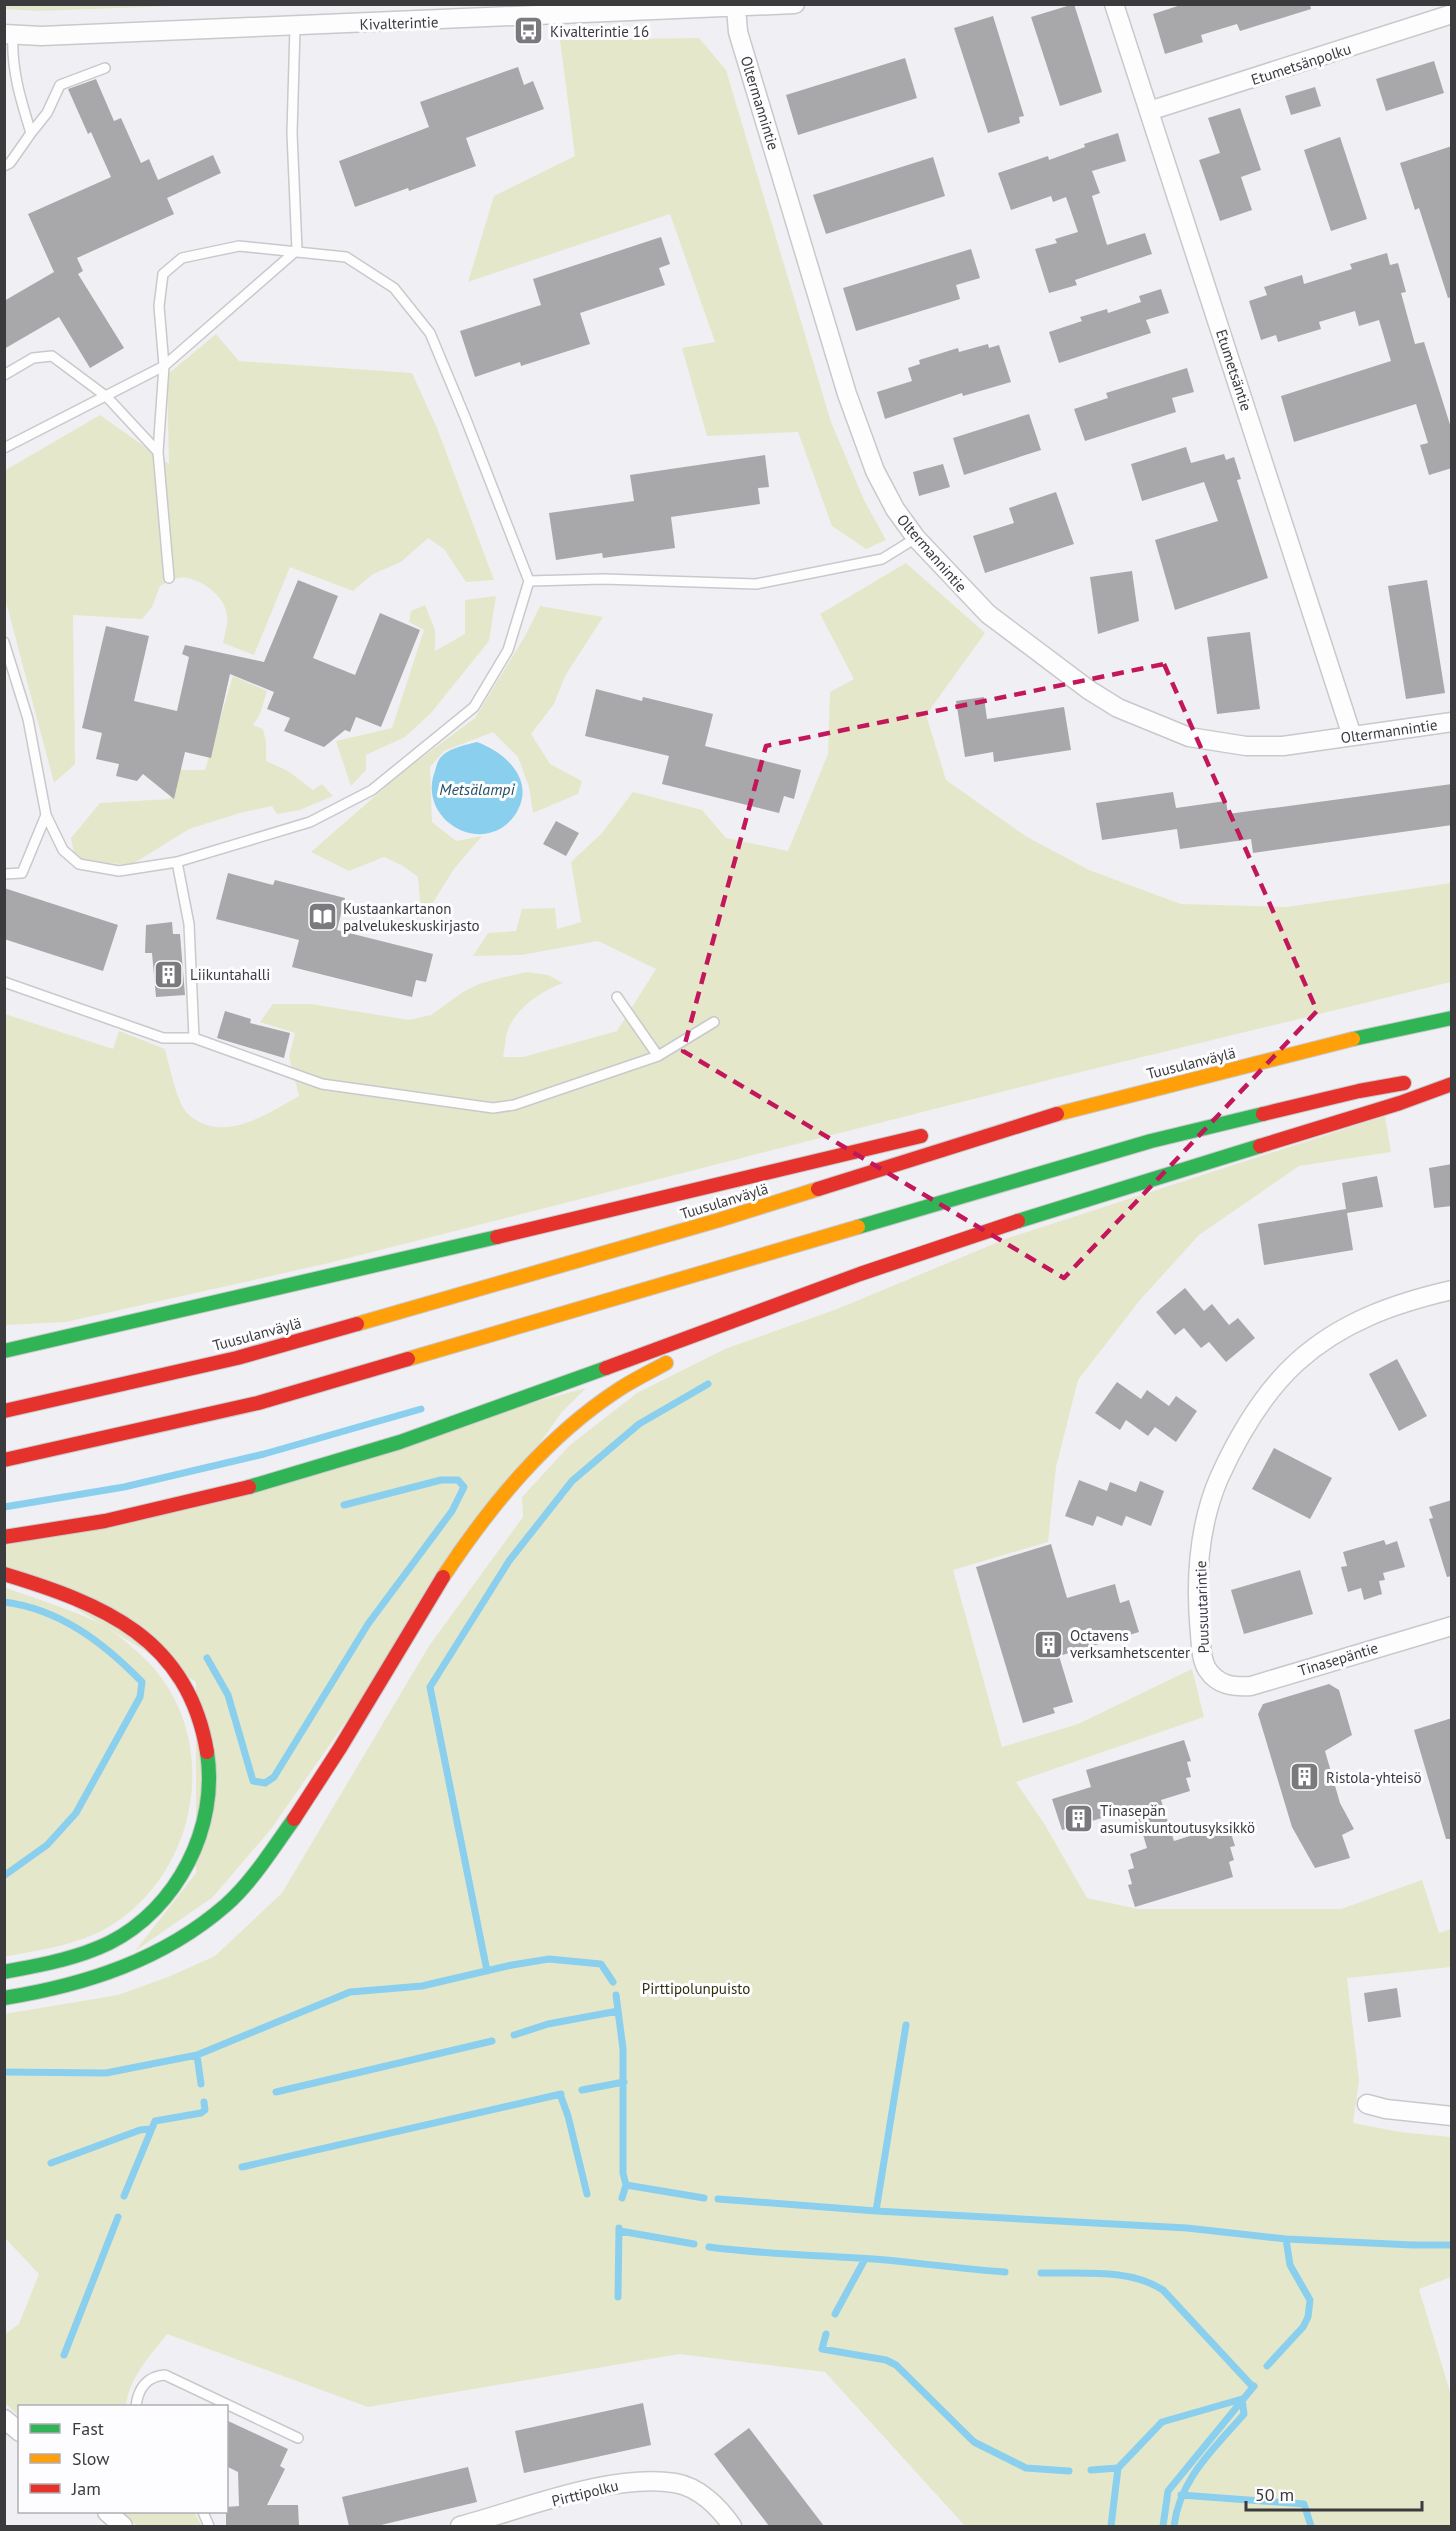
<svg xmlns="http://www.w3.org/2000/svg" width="1456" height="2531" font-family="'PT Sans',sans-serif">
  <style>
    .green { fill: #e5e7ca }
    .water { fill: #8ad0ee }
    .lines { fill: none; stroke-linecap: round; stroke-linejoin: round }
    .stream { stroke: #8ad0ee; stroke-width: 7 }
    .building { fill: #a8a8ab }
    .lane-casing { stroke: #c9c9cc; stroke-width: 12 }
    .street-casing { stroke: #c9c9cc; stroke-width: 21 }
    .fast-casing { stroke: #c9c9cc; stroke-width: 16 }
    .slow-casing { stroke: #c9c9cc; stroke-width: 16 }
    .jam-casing { stroke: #c9c9cc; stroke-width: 16 }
    .lane { stroke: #fdfdfd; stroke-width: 9 }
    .street { stroke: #fdfdfd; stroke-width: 18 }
    .fast { stroke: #30b455; stroke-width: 14 }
    .slow { stroke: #ff9f0a; stroke-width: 14 }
    .jam { stroke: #e5322d; stroke-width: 14 }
    .marked { fill: none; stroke: #c2185b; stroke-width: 4.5; stroke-dasharray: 12 8; stroke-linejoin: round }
    .labels { text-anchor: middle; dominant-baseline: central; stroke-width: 6; stroke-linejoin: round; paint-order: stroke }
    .street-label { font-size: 15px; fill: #3b3b3e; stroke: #fdfdff }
    .poi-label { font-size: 15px; fill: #3b3b3e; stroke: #fdfdff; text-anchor: start }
    .park-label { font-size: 15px; fill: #2f300a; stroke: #fdfdff }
    .water-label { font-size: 16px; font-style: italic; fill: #255061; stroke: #fdfdff }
  </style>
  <rect width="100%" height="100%" fill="#f0f0f4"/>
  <path class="green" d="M4 5 5 4 200 5 38 11 5 9Z
    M699 38 726 70 831 422 864 500 886 540 866 549 832 526 798 432 707 436 682 348 715 342 670 214 468 282 494 196 575 156 560 40Z
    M216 334 239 361 412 373 437 428 494 580 466 582 444 549 428 538 401 562 373 574 353 591 290 567 254 655 223 643C224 635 229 623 227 615 225 597 204 581 187 578 178 576 168 582 160 586L152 607 142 619 73 615 75 764 54 783 5 598 4 471 100 415 169 464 167 375Z
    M906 563 985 633 926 715 946 780 1027 837 1089 870 1181 904 1287 907 1451 883V982L1052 1079 329 1263 66 1322 5 1325V1014L113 1049 119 1031 165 1049C169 1064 177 1104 188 1114 222 1145 267 1114 299 1096L289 1057 295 1033 260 1022 273 1004H311L409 1020 431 1015 463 992 479 984 500 978 526 972 548 975 563 983C541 991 514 1009 507 1033 505 1040 505 1049 503 1057H523L617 1031 656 969 598 941 521 955 473 956 488 933 516 931 522 909 555 908 557 929 581 922 571 862 602 833 633 792 702 810 726 838 788 851 828 754 830 692 854 679 820 614Z
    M496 596 489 641 431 713 405 737 366 755V770L351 786 336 741 392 728 424 630 409 622 411 611 425 605 435 630V651L465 634V600Z
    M540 606 603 617 565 676 554 704 531 734 550 764 582 781 578 794 533 813 529 787 518 757 493 732 444 751 430 767 432 822 456 841 482 836 454 869 422 920 418 877 403 866 384 857 349 871 311 852 405 770 475 718 525 636Z
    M233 676 267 691 260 714 253 725 263 729 266 741V761L288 771 313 790 322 784 333 796 300 810 277 814 272 806 240 813 189 829 131 865 75 860 71 838 100 803 170 799 180 770H205Z
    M1385 1116 1391 1152 1299 1166 1199 1235 1140 1300 1078 1380 1056 1467 1048 1542 953 1570 1002 1747 1078 1724 1192 1669 1204 1717 1016 1782 1045 1825 1087 1898 1138 1909H1341L1422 1880 1439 1933 1451 1929V1967L1347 1978 1359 2080 1353 2123 1400 2132 1451 2137V2277L1419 2289 1451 2395V2526H965L825 2372 679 2354 368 2407 167 2334C150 2356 129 2378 126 2406H20L19 2416 5 2403V2334L19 2324 39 2274 5 2238 4 2014 118 1995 168 1977 215 1956 282 1893 429 1646 523 1517 522 1497 570 1445 637 1393 725 1349 837 1309 1008 1238Z
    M586 1388 561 1413 271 1829 213 1897 135 1951 196 1873V1682L5 1565V1546Z
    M4 1587C35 1599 69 1608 99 1623 114 1630 132 1647 145 1659 224 1736 200 1876 105 1929 74 1946 38 1950 4 1957Z
    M122 2512H194L202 2526H137Z"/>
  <path class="water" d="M477 742C507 753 537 782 515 815 484 859 416 820 435 771 437 765 437 760 443 755 452 747 466 745 477 742Z"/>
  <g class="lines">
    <path class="stream" d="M4 1507 124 1487 264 1454 421 1409
      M4 1602C60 1609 104 1643 142 1682L140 1697 76 1813 47 1845 5 1875
      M207 1658 228 1695 253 1781 265 1783 274 1777 368 1624 452 1511 464 1487 458 1480H441L344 1505
      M487 1971 430 1687 509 1561 572 1481 639 1424 708 1384
      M616 1995 623 2049V2173L626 2185 704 2198
      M514 2035 548 2024 618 2011
      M197 2055 201 2084
      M4 2072 106 2073 197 2055 350 1992 422 1986 512 1965 549 1959 601 1964 613 1982
      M582 2090 624 2082
      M276 2092 492 2041
      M560 2094 568 2116 587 2194
      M51 2163 140 2130 150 2129
      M242 2167 561 2094
      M124 2196 155 2121 201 2113 205 2110 204 2102
      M622 2198 626 2185
      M718 2199 876 2211 1187 2228 1286 2239 1412 2245H1452
      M876 2211 906 2025
      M620 2231 694 2244
      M709 2247C768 2255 827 2255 886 2260 926 2264 965 2269 1005 2272
      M1041 2273C1081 2274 1129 2268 1163 2290L1253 2387
      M618 2297 619 2228
      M835 2314 865 2259
      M826 2334 822 2349 886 2360 896 2365 974 2442 1026 2468 1069 2471
      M64 2355 118 2217
      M1267 2366 1303 2327 1308 2317 1310 2300 1290 2265 1286 2239
      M1091 2470 1118 2468 1162 2422 1242 2399 1244 2414C1214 2449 1180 2478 1174 2526
      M1181 2495 1304 2504 1311 2526
      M1111 2526 1118 2468
      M1163 2526 1168 2491 1254 2386"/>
  </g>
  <path class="building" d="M1074 4 1102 92 1060 106 1031 17Z
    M1184 4H1310L1311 9 1240 31 1237 24 1201 35 1203 42 1165 54 1153 14Z
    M993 16 1024 116 1019 117 1020 123 988 133 954 28Z
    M905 58 917 98 798 135 786 95Z
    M1434 61 1444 93 1386 111 1376 79Z
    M518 67 524 85 533 81 544 109 466 138 476 166 409 191 408 188 355 207 339 161 429 127 420 102Z
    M96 79 114 121 121 118 141 163 149 159 158 180 213 155 221 173 167 198 174 214 77 258 83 271 78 274 124 348 90 368 59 317 4 349V301L54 272 28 214 111 177 91 132 88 134 68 89Z
    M1315 87 1321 106 1291 115 1285 96Z
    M1240 108 1261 170 1241 177 1252 210 1220 221 1199 160 1220 153 1208 118Z
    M1118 133 1126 161 1092 171 1100 193 1092 196 1107 245 1145 233 1152 254 1075 280 1077 285 1049 293 1035 249 1057 243 1055 239 1078 232 1066 197 1053 202 1051 196 1011 210 998 173 1048 156 1049 160 1085 147 1084 144Z
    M1340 137 1367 219 1331 231 1304 150Z
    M1452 146V297L1448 298 1419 208 1415 210 1400 163Z
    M933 157 945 196 826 234 813 195Z
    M661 237 670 264 659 268 665 285 580 313 590 344 521 366 520 362 475 377 460 331 541 305 533 279Z
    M971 249 980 278 956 285 960 299 856 331 843 288Z
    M1387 253 1390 265 1398 263 1406 292 1401 293 1415 344 1424 342 1452 431V468L1429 475 1420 445 1428 443 1416 404 1294 442 1281 396 1391 361 1379 320 1359 326 1355 311 1319 322 1321 329 1278 342 1276 335 1261 340 1249 301 1267 295 1264 287 1302 275 1304 284 1352 269 1350 264Z
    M1161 289 1169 313 1146 320 1151 333 1059 363 1049 332 1082 321 1080 317 1107 309 1108 313 1141 302 1139 296Z
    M988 344 989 348 999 345 1011 382 963 396 962 393 885 419 877 392 912 381 908 368 920 364 919 360 958 348 959 352Z
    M1187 368 1194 392 1172 398 1176 412 1085 441 1074 409 1108 398 1106 393Z
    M1029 414 1041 450 964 475 953 438Z
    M1186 447 1191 463 1224 454 1226 460 1234 457 1241 479 1237 480 1268 578 1175 610 1155 540 1218 521 1204 482 1142 501 1131 464Z
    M765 455 769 487 758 488 760 504 671 517 675 548 603 558 602 553 556 560 549 513 634 501 630 475Z
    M943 464 950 487 919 496 913 472Z
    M1056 492 1074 544 985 573 973 536 1014 523 1009 508Z
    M1132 571 1139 621 1098 634 1090 577Z
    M298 580 338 596 313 658 355 675 380 613 420 630 381 727 356 717 350 732 345 730 324 747 284 731 290 718 267 709 274 692 230 674 211 758 185 752 174 799 143 774 137 781 116 776 119 764 96 759 102 733 82 728 106 626 149 636 134 701 177 711 189 657 182 654 185 645 264 662Z
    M1427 580 1445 693 1406 699 1388 586Z
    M1250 632 1260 709 1217 714 1207 637Z
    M596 689 642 701 643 697 713 714 705 746 801 770 794 799 784 796 779 813 662 784 669 756 585 736Z
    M984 697 987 719 1064 707 1071 750 994 762 993 752 965 757 956 701Z
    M1452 784V825L1253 853 1251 839 1180 849 1177 829 1102 840 1096 803 1173 792 1176 808 1226 801 1228 814Z
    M556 821 579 833 566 856 543 844Z
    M228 873 273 885 275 880 345 898 337 930 433 954 426 982 416 980 412 997 292 967 299 940 216 919Z
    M4 888 118 925 103 971 4 939Z
    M172 922 173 934H180L185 995 156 997 152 953H145L146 925Z
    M225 1011 251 1019 250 1023 290 1033 284 1058 217 1038Z
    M1452 1164V1206L1434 1208 1429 1168Z
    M1377 1176 1383 1207 1347 1213 1353 1250 1264 1265 1258 1224 1346 1209 1342 1183Z
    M1185 1288 1204 1311 1212 1304 1229 1325 1238 1318 1255 1338 1226 1362 1209 1342 1201 1348 1184 1328 1175 1335 1156 1312Z
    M1397 1359 1427 1416 1399 1431 1369 1374Z
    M1117 1382 1141 1399 1147 1390 1169 1406 1176 1396 1197 1411 1176 1442 1155 1427 1148 1436 1126 1420 1120 1430 1095 1413Z
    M1274 1448 1332 1478 1310 1519 1252 1489Z
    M1079 1480 1107 1491 1110 1482 1136 1492 1140 1481 1164 1491 1151 1526 1126 1516 1122 1526 1097 1516 1093 1526 1065 1516Z
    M1452 1500V1576L1447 1577 1429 1519 1433 1518 1429 1507Z
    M1384 1540 1386 1545 1397 1541 1405 1567 1383 1573 1385 1580 1379 1581 1382 1594 1364 1600 1361 1588 1348 1592 1341 1567 1347 1566 1343 1552Z
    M1051 1544 1067 1598 1115 1584 1120 1603 1129 1600 1139 1632 1059 1656 1073 1702 1053 1708 1055 1713 1023 1723 976 1567Z
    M1300 1570 1313 1614 1244 1634 1231 1590Z
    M1329 1684 1339 1690 1352 1735 1325 1751 1340 1803 1354 1829 1342 1835 1350 1858 1315 1868 1292 1827 1258 1714 1263 1704Z
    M1452 1718V1839H1446L1414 1730Z
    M1184 1740 1191 1761 1187 1762 1191 1777 1186 1778 1190 1791 1161 1800 1174 1841 1228 1824 1235 1846 1230 1847 1234 1860 1229 1862 1233 1877 1135 1907 1128 1885 1132 1884 1128 1870 1134 1868 1130 1854 1147 1848 1135 1808 1062 1830 1052 1799 1091 1787 1086 1770Z
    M1397 1988 1401 2017 1368 2022 1364 1993Z
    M643 2403 651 2445 524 2473 515 2431Z
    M226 2420 288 2449 280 2466 285 2469 267 2505H298L299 2526H226V2507L239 2506 238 2472 226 2466Z
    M749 2428 824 2526H769L714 2454Z
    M468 2467 477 2502 377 2526H349L342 2497Z"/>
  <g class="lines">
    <defs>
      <path id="lane" d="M31 133 47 113 60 85 105 68
        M4 166 10 163 31 133C21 101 11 69 13 35
        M4 375 33 358 52 356 107 397 158 452 169 578
        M4 448 164 366 297 250 292 133 295 27
        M529 581 604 579 756 584 882 559 916 538
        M4 642 28 719 46 815 63 850 79 864 119 871 177 862 310 822 372 790 474 707 508 650 529 581 465 417 430 333 394 288 346 257 239 246 182 258 163 274 159 306 164 366 158 452
        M177 862 189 924 194 1038
        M4 874 22 873 46 815
        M4 982 163 1038H194L322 1084 493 1108 514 1105 658 1056 714 1022
        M617 997 658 1056
        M136 2406C138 2389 147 2376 165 2375L298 2438
        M203 2512 209 2526"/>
      <path id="street" d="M1114 4 1352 736
        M736 7 738 32 847 394 875 471 895 509 916 538 988 614 1089 690 1118 708 1189 737 1246 746H1283L1452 722
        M4 34 41 36 795 4
        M1149 111 1452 14
        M1452 1290C1395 1303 1341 1322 1297 1362 1263 1393 1238 1436 1219 1478 1198 1527 1195 1581 1200 1634 1201 1645 1201 1659 1207 1669 1218 1686 1234 1687 1251 1686L1452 1626
        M1367 2104 1386 2109 1452 2116
        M4 2419 20 2432
        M107 2512 123 2526
        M460 2526C524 2509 610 2473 675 2483 699 2487 719 2507 732 2526"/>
      <path id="fast" d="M1353 1039 1452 1018
        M1018 1221 1260 1146
        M858 1227 1151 1141 1263 1114
        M4 1351 497 1237
        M249 1487 400 1442 606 1368
        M4 1972C40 1965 76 1959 109 1943 177 1909 219 1827 207 1752
        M4 1998C85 1985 163 1960 226 1905 253 1881 273 1848 294 1819"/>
      <path id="slow" d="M1057 1114 1353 1039
        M357 1324 719 1220 818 1189
        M408 1359 858 1227
        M443 1577C490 1506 546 1437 618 1390 633 1380 650 1372 666 1363"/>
      <path id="jam" d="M1263 1114 1359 1091 1404 1083
        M1260 1146 1400 1103 1452 1084
        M818 1189 1057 1114
        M497 1237 921 1136
        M606 1368 860 1274 1018 1221
        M4 1411 237 1358 357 1324
        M4 1460 258 1403 408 1359
        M4 1537 105 1521 249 1487
        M4 1574C103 1604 188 1638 207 1752
        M294 1819 340 1748 443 1577"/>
    </defs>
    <use href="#lane" class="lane-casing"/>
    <use href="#street" class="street-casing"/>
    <use href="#fast" class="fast-casing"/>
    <use href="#slow" class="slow-casing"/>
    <use href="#jam" class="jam-casing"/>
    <use href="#lane" class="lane"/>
    <use href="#street" class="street"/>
    <use href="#fast" class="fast"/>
    <use href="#slow" class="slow"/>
    <use href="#jam" class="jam"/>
  </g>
  <path class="marked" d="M1164 664 1317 1011 1064 1278 683 1051 766 746Z"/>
  <defs>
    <symbol id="bus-square" viewBox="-11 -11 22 22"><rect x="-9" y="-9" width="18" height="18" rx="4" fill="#7a7a7e" stroke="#fdfdff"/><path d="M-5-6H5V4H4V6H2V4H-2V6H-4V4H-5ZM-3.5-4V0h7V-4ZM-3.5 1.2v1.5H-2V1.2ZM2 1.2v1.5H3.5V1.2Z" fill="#fff"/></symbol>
    <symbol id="library-square" viewBox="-11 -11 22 22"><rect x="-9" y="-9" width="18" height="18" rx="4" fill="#7a7a7e" stroke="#fdfdff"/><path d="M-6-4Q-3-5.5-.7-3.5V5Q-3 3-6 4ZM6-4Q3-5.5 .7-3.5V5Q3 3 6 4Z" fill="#fff"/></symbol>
    <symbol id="building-square" viewBox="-11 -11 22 22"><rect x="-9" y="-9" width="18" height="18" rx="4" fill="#7a7a7e" stroke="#fdfdff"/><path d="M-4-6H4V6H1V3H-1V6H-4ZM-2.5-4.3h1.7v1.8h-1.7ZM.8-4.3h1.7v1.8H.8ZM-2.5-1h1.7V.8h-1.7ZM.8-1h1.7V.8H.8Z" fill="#fff"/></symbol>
  </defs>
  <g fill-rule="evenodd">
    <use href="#bus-square" x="512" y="14" width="33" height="33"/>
    <use href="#library-square" x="306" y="900" width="33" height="33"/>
    <use href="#building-square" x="152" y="958" width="33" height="33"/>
    <use href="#building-square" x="1032" y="1628" width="33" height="33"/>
    <use href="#building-square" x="1288" y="1760" width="33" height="33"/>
    <use href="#building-square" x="1062" y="1802" width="33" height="33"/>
  </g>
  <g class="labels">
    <g class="street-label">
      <text transform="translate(399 23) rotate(-2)">Kivalterintie</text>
      <text transform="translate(1301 64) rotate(-18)">Etumetsänpolku</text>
      <text transform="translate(760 103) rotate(73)">Oltermannintie</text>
      <text transform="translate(1234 370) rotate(72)">Etumetsäntie</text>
      <text transform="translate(932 553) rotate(49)">Oltermannintie</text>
      <text transform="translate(1389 731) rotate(-8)">Oltermannintie</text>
      <text transform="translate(1191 1063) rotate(-14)">Tuusulanväylä</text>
      <text transform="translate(724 1201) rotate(-17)">Tuusulanväylä</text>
      <text transform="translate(257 1334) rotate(-15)">Tuusulanväylä</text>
      <text transform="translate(1202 1607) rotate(-92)">Puusuutarintie</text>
      <text transform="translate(1338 1659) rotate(-17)">Tinasepäntie</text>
      <text transform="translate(585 2493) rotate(-14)">Pirttipolku</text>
    </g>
    <g class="poi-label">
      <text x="550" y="31">Kivalterintie 16</text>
      <text x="343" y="908">Kustaankartanon<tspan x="343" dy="17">palvelukeskuskirjasto</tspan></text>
      <text x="190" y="974">Liikuntahalli</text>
      <text x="1070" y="1635">Octavens<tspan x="1070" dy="17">verksamhetscenter</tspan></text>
      <text x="1326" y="1777">Ristola-yhteisö</text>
      <text x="1100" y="1810">Tinasepän<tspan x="1100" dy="17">asumiskuntoutusyksikkö</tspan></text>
    </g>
    <g class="park-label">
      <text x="696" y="1988">Pirttipolunpuisto</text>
    </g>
    <g class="water-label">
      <text x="477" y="789">Metsälampi</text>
    </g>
  </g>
  <rect width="1456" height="2531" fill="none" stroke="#3b3b3e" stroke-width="12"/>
  <rect x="18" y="2405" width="210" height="108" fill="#fdfdff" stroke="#afafb2" stroke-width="1.5"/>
  <rect x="30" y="2424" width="30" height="9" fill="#30b455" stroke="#afafb2" stroke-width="1.5"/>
  <text x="72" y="2435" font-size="18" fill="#3b3b3e">Fast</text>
  <rect x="30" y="2454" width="30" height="9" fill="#ff9f0a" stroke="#afafb2" stroke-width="1.5"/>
  <text x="72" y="2465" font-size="18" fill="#3b3b3e">Slow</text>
  <rect x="30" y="2484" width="30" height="9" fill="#e5322d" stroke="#afafb2" stroke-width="1.5"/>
  <text x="72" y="2495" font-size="18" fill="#3b3b3e">Jam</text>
  <path d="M1246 2501v9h176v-9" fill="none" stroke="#3b3b3e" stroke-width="3"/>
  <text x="1255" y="2501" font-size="18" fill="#3b3b3e" stroke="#fdfdff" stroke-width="4.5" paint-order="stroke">50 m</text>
</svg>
